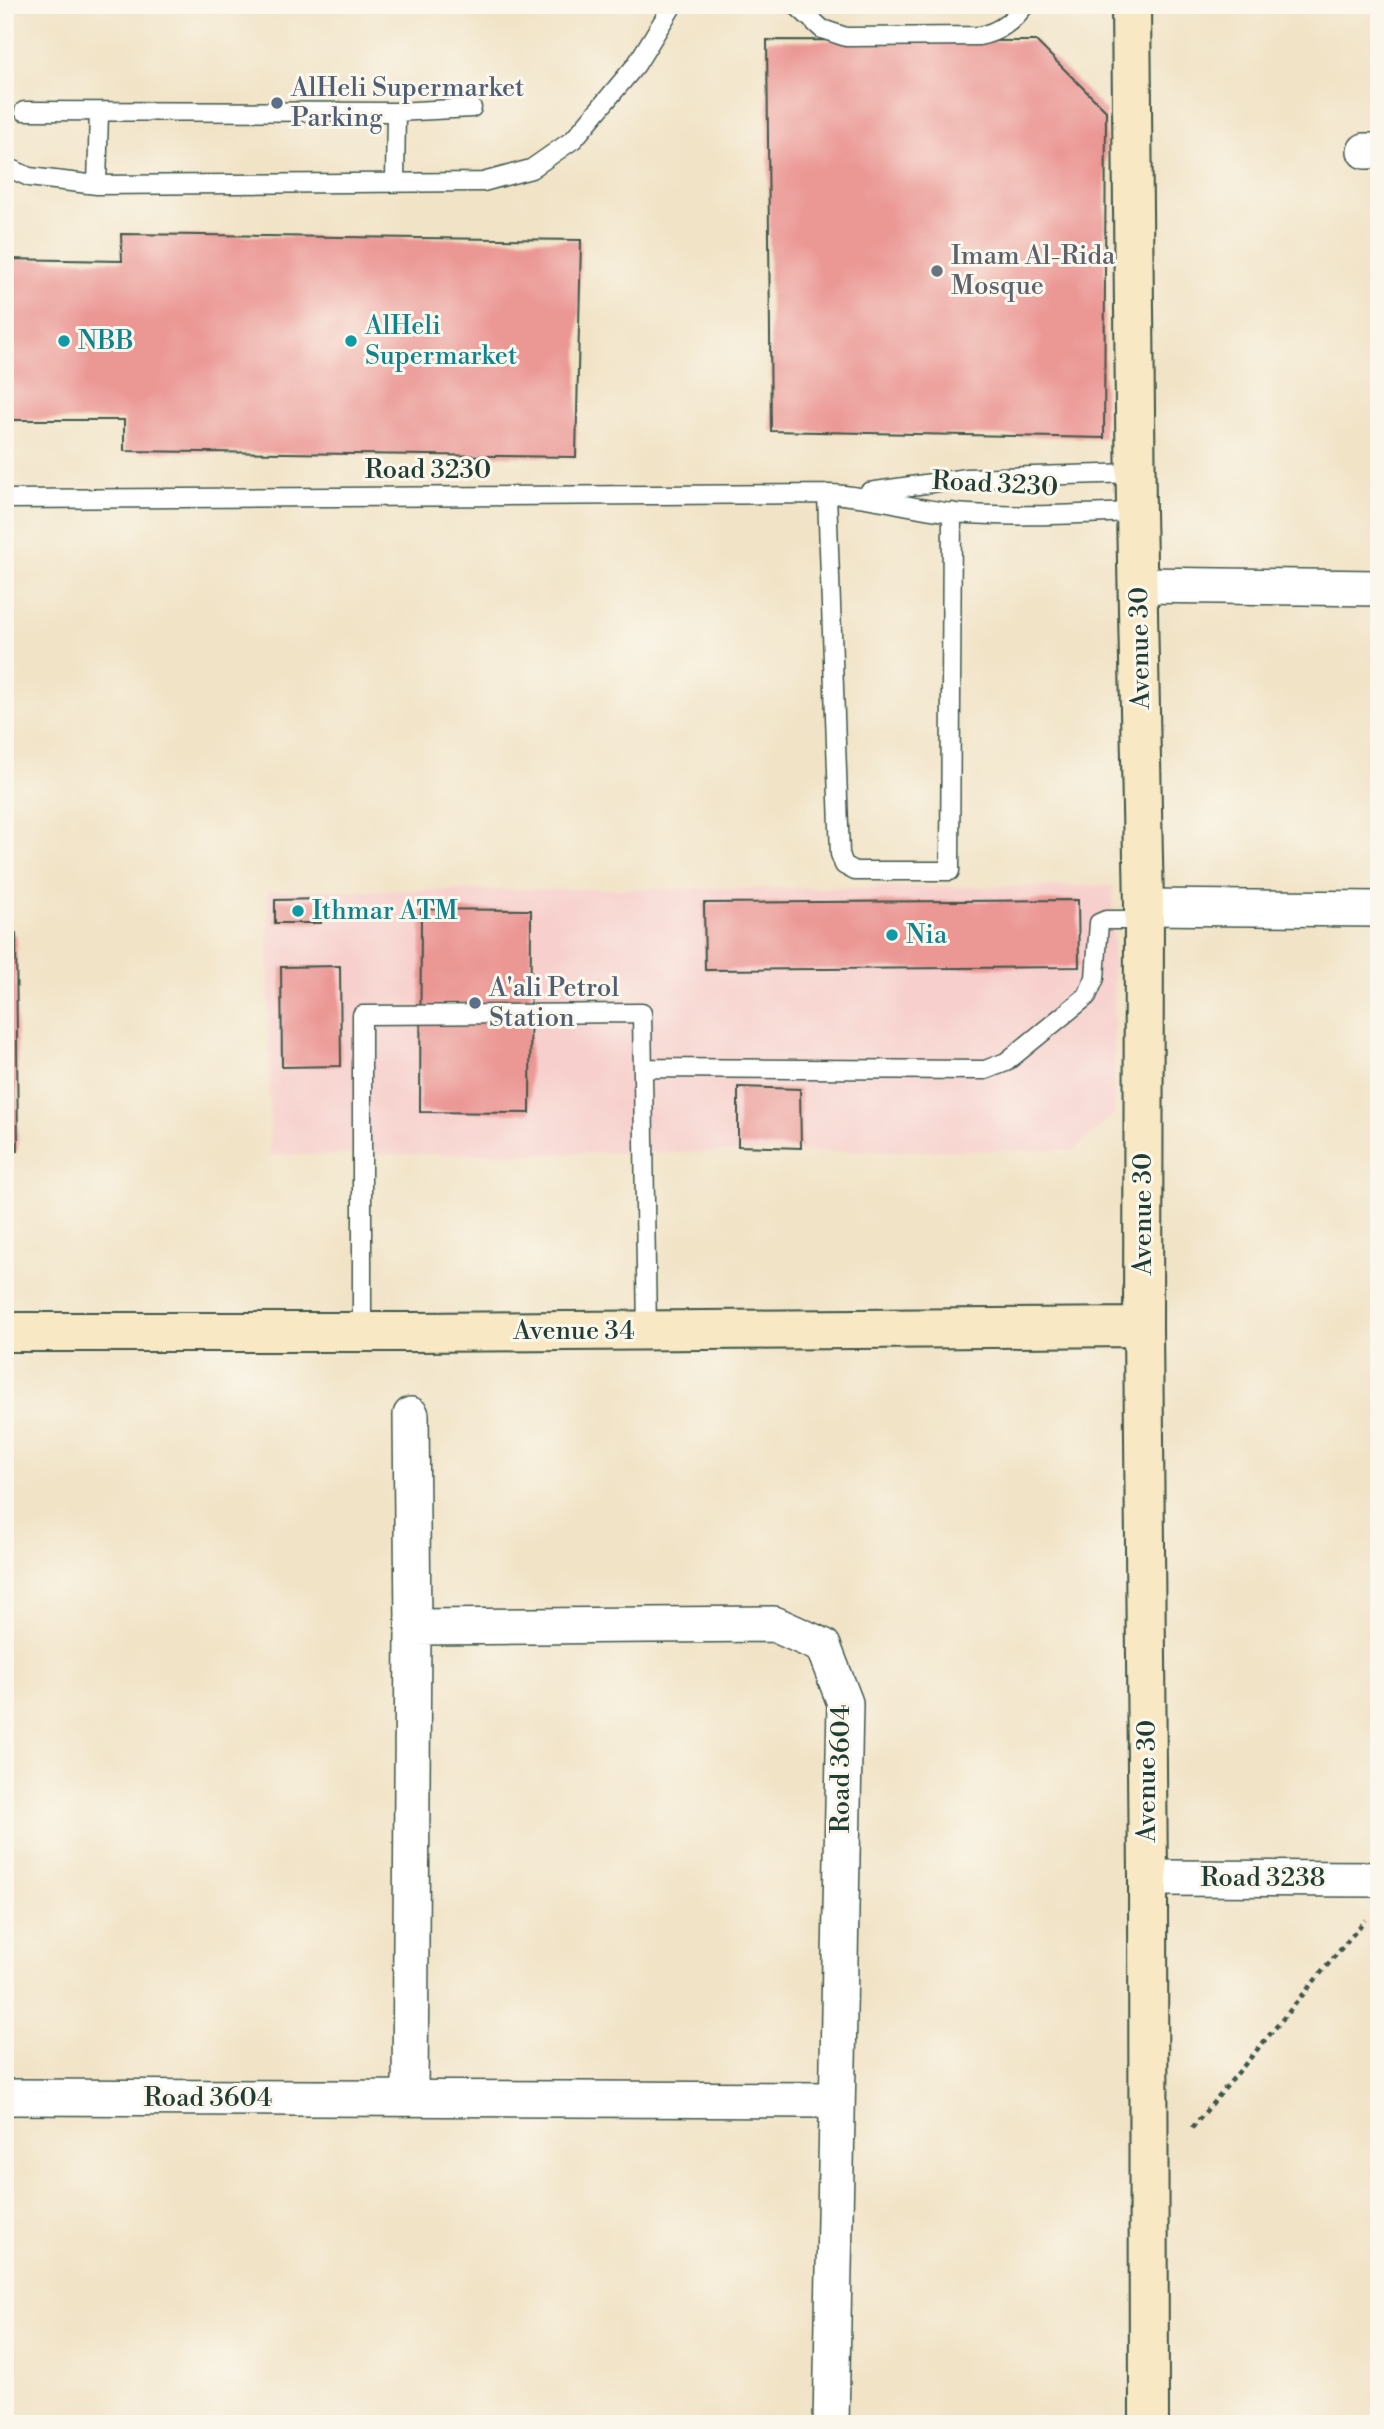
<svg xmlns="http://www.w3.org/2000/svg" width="1384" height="2429" font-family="'Libre Bodoni',serif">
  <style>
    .built { fill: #f7d0cd }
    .building { fill: #eb9794 }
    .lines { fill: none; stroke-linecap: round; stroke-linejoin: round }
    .lane-casing { stroke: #3e564a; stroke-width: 21 }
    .street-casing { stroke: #3e564a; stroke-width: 38 }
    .secondary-casing { stroke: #3e564a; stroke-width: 42 }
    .path { stroke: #3e564a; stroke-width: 4.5; stroke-dasharray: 5 5; stroke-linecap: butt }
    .lane { stroke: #fff; stroke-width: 18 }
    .street { stroke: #fff; stroke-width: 35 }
    .secondary { stroke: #f8e8c3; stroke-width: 38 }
    .service-dot { fill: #5c6f8a; stroke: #fbf7ec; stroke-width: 2.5 }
    .worship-dot { fill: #6b7280; stroke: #fbf7ec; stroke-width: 2.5 }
    .culture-dot { fill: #0f9aa8; stroke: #fbf7ec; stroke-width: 2.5 }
    .labels { text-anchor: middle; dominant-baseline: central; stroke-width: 6; stroke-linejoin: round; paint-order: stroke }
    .service-label { font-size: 26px; fill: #4e5e75; stroke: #fbf7ec; text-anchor: start }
    .worship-label { font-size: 26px; fill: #5b616d; stroke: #fbf7ec; text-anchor: start }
    .culture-label { font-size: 26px; fill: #0d838f; stroke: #fbf7ec; text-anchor: start }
    .street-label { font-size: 26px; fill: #1f3d34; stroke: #fbf7ec }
  </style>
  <rect width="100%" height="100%" fill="#fbf7ec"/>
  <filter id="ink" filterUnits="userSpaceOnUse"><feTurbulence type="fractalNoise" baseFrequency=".0143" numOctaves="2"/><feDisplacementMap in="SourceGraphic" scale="14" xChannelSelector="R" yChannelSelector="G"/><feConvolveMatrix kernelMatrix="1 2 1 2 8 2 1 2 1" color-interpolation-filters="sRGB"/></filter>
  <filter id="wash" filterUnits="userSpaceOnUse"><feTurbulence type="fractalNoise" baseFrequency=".00686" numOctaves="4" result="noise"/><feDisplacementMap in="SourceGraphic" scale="28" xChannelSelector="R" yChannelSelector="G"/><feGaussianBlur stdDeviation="1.57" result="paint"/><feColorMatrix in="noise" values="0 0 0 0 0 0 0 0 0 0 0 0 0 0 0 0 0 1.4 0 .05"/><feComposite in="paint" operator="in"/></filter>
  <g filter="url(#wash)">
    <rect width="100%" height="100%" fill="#f1e3c6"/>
    <path class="built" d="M1113 886 1114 1114 1075 1150 270 1155 268 891Z"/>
    <g id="blocks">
      <path class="building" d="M767 40 1036 41 1106 111 1104 438 771 431Z
        M121 234 581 240 576 457 124 451V420H5V259L122 261Z
        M321 899V923H275V900Z
        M1078 900 1079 967 705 970 704 903Z
        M421 909 531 910 530 1113 420 1112Z
        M5 934H16L18 1151H5Z
        M340 966 341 1066 282 1067 281 967Z
        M738 1087 800 1089 801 1148 738 1146Z"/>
    </g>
  </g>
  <g filter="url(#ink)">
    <use href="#blocks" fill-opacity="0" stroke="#3e564a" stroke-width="2"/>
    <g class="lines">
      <defs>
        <path id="lane" d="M796 5 822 29 846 37 979 36C999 32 1012 22 1025 5
          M24 111 396 112 472 108
          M5 166 29 177 97 185 483 182 531 169 574 139 636 65 673 5
          M395 182 396 112
          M97 185 99 112
          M869 492 967 478 1136 473
          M827 494 840 854 844 865 855 871H950L952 512
          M5 499 827 494C870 495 911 509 954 513 1015 518 1075 514 1136 512
          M643 1068 985 1070 1006 1062 1087 996 1095 978 1099 923 1106 920H1144
          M362 1332V1015L642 1013 647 1331"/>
        <path id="street" d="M1365 151H1379
          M1138 585 1379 588
          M1144 907 1379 909
          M413 1627 774 1624 823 1646 845 1703 831 2424
          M1148 1878 1379 1879
          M5 2097 836 2100
          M410 2098 413 1627 411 1415"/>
        <path id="secondary" d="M1131 5 1136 512 1144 907 1143 1327 1148 1878 1149 2424
          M5 1332H411L1143 1327"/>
      </defs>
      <use href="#lane" class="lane-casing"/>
      <use href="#street" class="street-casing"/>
      <use href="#secondary" class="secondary-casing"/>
      <path class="path" d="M1192 2128 1365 1920"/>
      <use href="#lane" class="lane"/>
      <use href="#street" class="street"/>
      <use href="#secondary" class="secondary"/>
    </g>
  </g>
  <g class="service-dot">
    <circle cx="277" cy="103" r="7"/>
    <circle cx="475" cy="1003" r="7"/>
  </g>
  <circle class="worship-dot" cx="937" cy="271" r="7"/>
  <g class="culture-dot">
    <circle cx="64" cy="341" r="7"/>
    <circle cx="351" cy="341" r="7"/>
    <circle cx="298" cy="911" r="7"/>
    <circle cx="892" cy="935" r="7"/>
  </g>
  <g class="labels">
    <g class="service-label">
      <text x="291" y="88">AlHeli Supermarket<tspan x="291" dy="30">Parking</tspan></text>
      <text x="489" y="988">A'ali Petrol<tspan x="489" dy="30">Station</tspan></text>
    </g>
    <g class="worship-label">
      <text x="951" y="256">Imam Al-Rida<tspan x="951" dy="30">Mosque</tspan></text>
    </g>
    <g class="culture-label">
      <text x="365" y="326">AlHeli<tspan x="365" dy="30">Supermarket</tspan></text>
      <text x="78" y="341">NBB</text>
      <text x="312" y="911">Ithmar ATM</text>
      <text x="906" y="935">Nia</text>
    </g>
    <g class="street-label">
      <text x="428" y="470">Road 3230</text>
      <text transform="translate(995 484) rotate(3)">Road 3230</text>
      <text transform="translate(1140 648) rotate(-91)">Avenue 30</text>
      <text transform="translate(1143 1214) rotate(-90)">Avenue 30</text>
      <text x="574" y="1331">Avenue 34</text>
      <text transform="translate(841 1769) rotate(-90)">Road 3604</text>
      <text transform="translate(1147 1781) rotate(-90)">Avenue 30</text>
      <text x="1263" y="1878">Road 3238</text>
      <text x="208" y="2098">Road 3604</text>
    </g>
  </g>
  <rect width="1384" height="2429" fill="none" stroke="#fbf7ec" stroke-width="28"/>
</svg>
